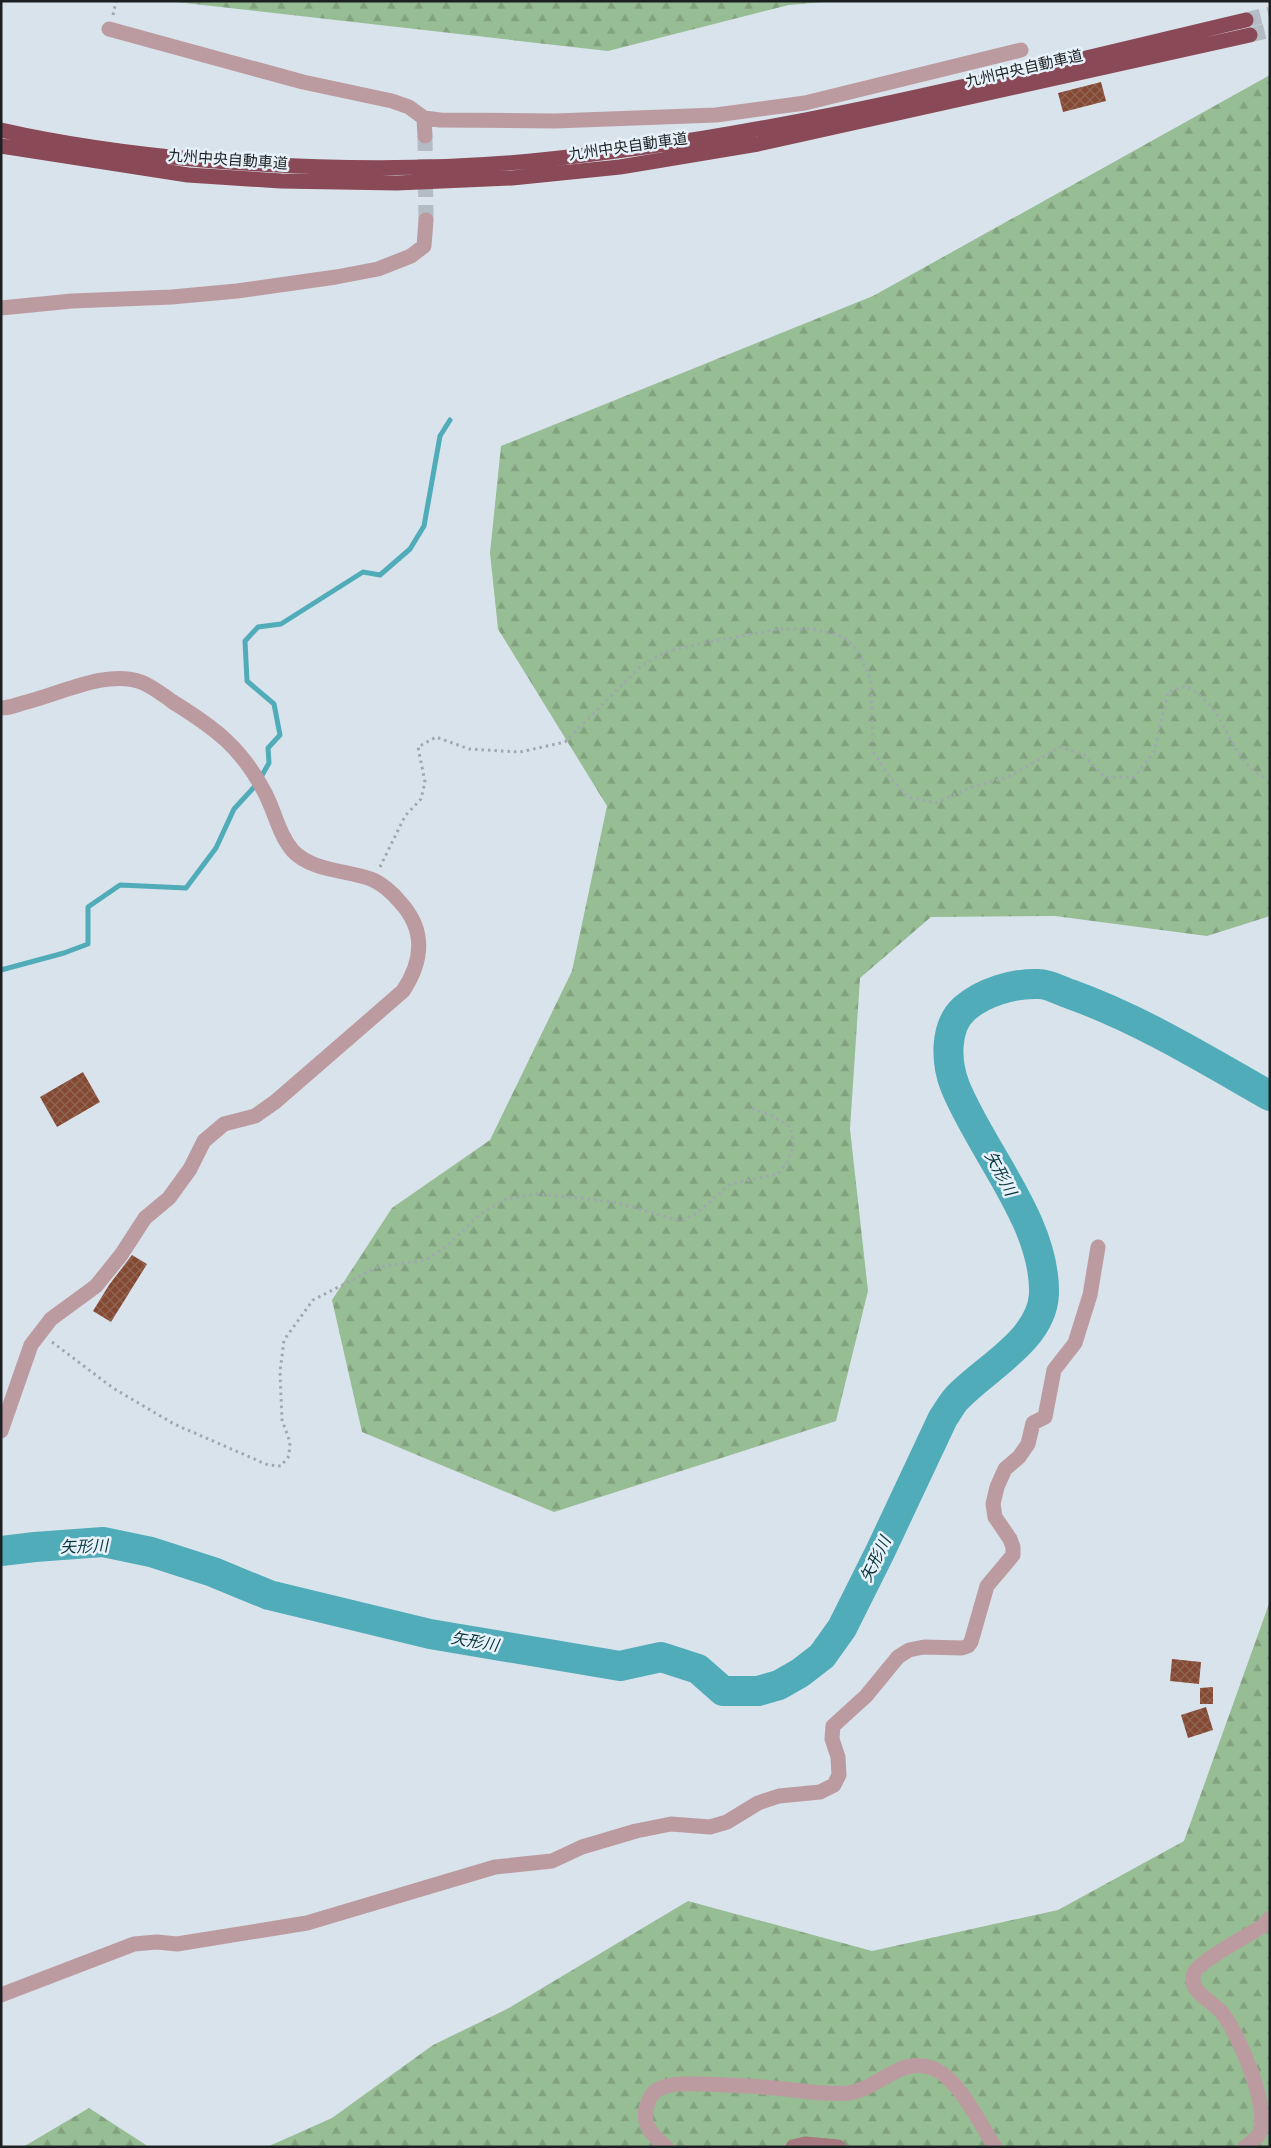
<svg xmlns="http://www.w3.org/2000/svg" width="1271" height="2148" font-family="Mulish,'Noto Sans JP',sans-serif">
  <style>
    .forest { fill: url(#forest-firs) }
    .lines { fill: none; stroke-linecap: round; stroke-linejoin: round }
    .stream { stroke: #51acb9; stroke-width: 5 }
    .river { stroke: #51acb9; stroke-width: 30 }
    .building { fill: url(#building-cross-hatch) }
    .minor-tunnel { stroke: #b3bcc4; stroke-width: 15; stroke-dasharray: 15 8; stroke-linecap: butt }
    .motorway-tunnel { stroke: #b3bcc4; stroke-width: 15; stroke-dasharray: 15 8; stroke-linecap: butt }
    .path { stroke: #a0a8af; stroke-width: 3; stroke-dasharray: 2.5 4; stroke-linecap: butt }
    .minor { stroke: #bc9ba0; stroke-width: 15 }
    .secondary { stroke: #a87980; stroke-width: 15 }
    .motorway { stroke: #8a4956; stroke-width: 15 }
    .labels { text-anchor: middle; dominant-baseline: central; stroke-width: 5; stroke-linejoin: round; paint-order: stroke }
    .street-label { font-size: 15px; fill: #1d2023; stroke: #e6f1f9 }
    .water-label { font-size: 16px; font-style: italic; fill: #08353b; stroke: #e6f1f9 }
  </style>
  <defs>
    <pattern id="forest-firs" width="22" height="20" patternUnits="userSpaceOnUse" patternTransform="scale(1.25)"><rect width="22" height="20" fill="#97bd94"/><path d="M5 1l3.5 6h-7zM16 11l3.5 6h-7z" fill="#82a27f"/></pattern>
    <pattern id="building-cross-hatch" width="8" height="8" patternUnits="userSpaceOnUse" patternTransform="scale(1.25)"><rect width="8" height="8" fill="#844932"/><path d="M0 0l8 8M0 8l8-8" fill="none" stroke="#926655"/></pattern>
  </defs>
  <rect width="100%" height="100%" fill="#d9e3ec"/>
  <path class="forest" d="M168 1H833L789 5 608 51Z
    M1270 75V916L1207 936 1055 916 931 917 860 978 850 1129 868 1291 836 1421 554 1512 362 1432 332 1300 392 1208 490 1140 572 971 607 806 498 629 490 553 501 446 873 296Z
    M1270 1601V2147H267L332 2118 433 2045 507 2009 688 1901 872 1951 1058 1910 1184 1841Z
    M89 2108 149 2147H23Z"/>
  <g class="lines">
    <path class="stream" d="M1 970 64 953 88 944V907L120 885 186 888 216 848 234 809 257 784 269 763 268 748 280 735 274 704 247 681 245 641 258 627 281 624 363 572 380 575 410 549 424 526 440 436 450 420"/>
    <path class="river" d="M1 1551 35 1547 103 1542 151 1552 213 1572 269 1595 430 1634 620 1666 661 1657 698 1669 723 1691H758L779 1685 800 1673 822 1656 842 1628 880 1552 943 1418C948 1411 952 1403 957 1398 985 1368 1042 1340 1044 1294 1046 1222 981 1151 955 1086 946 1063 944 1027 964 1009 983 992 1014 983 1039 984 1049 984 1061 991 1070 994 1140 1019 1205 1059 1270 1096"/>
  </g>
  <path class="building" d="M1101 82 1106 101 1063 112 1058 93Z
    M83 1072 100 1102 57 1127 40 1097Z
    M132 1255 147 1264 111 1322 93 1311 109 1285Z
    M1172 1659 1201 1662 1199 1684 1170 1681Z
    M1213 1687V1704H1200V1688Z
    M1206 1707 1213 1730 1188 1738 1181 1715Z"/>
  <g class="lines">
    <path class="minor-tunnel" d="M425 136 426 220"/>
    <path class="motorway-tunnel" d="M1246 20 1270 14
      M1250 35 1270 30"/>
    <path class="path" d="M113 15 116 1
      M380 867 405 816 421 799 425 782 418 747 436 737 469 749 520 752 565 742 641 666 665 652 703 643 780 629H813L844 637 859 652 871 681 873 752 889 776 908 797 936 803 969 788 1008 777 1060 747 1084 755 1104 777H1134L1154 752 1168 692 1186 686C1192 690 1199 694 1205 700 1231 726 1232 764 1270 780
      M52 1342 113 1388 174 1424 268 1465 281 1466 289 1456 290 1442 282 1420 280 1372 284 1340 313 1300 378 1267 426 1260 448 1245 479 1215 506 1199 536 1194 581 1198 618 1203 681 1221 696 1214 730 1184 778 1174 787 1163 794 1145 790 1127 773 1116 748 1107"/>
    <path class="minor" d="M109 29 303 82 392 101 409 107 424 118 440 120 555 121 716 115 805 103 1021 50
      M424 118 425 136
      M1 308 72 301 172 297 237 291 336 277 378 269 411 256 424 246 426 220
      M1 708C9 708 16 705 23 703 58 695 106 669 141 682 152 686 163 695 173 702 215 728 242 748 265 793 275 812 279 835 293 851 312 871 346 870 371 879 381 883 393 893 400 902 426 930 423 961 403 991L275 1102 255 1116 224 1124 204 1141 190 1169 169 1198 145 1218 121 1255 96 1286 51 1319 31 1345 1 1431
      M1 1995 134 1944 157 1942 177 1944 307 1923 495 1867 552 1861 582 1847 636 1831 671 1824 710 1827 727 1822 758 1803 779 1796 820 1792 834 1785 839 1775 838 1757 832 1739 833 1726 866 1696 898 1657 909 1650 924 1647 962 1648 968 1646 971 1642 987 1586 1013 1555V1547L1010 1539 995 1517 993 1504 997 1487 1005 1469 1019 1457 1028 1444 1033 1423 1045 1417 1054 1370 1075 1343 1090 1295 1098 1247
      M666 2147C654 2137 642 2125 646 2109 648 2102 650 2094 657 2090 671 2082 689 2084 705 2084 731 2085 758 2086 784 2089 805 2091 827 2095 848 2093 879 2089 900 2056 932 2068 958 2077 980 2124 995 2147
      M1245 2147C1250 2143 1257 2139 1259 2134 1271 2109 1239 2035 1223 2014 1214 2001 1187 1993 1194 1973 1198 1962 1250 1934 1263 1926L1270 1918"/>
    <path class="secondary" d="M793 2147 805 2144 838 2147"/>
    <path class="motorway" d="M1 130C67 145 135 154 202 160 311 169 422 171 531 161 771 138 1012 75 1246 20
      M1 146 188 175 281 181 397 183 512 178 620 167 758 144 1250 35"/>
  </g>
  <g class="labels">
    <g class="street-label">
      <text transform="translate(1024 68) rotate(-13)">九州中央自動車道</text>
      <text transform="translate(628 146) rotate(-8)">九州中央自動車道</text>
      <text transform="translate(228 159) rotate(4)">九州中央自動車道</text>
    </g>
    <g class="water-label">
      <text transform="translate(1001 1173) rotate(62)">矢形川</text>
      <text transform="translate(84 1546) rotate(-2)">矢形川</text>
      <text transform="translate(875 1559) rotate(-64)">矢形川</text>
      <text transform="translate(475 1641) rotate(10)">矢形川</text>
    </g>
  </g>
  <rect width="1271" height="2148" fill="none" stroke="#1d2023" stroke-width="5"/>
</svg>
